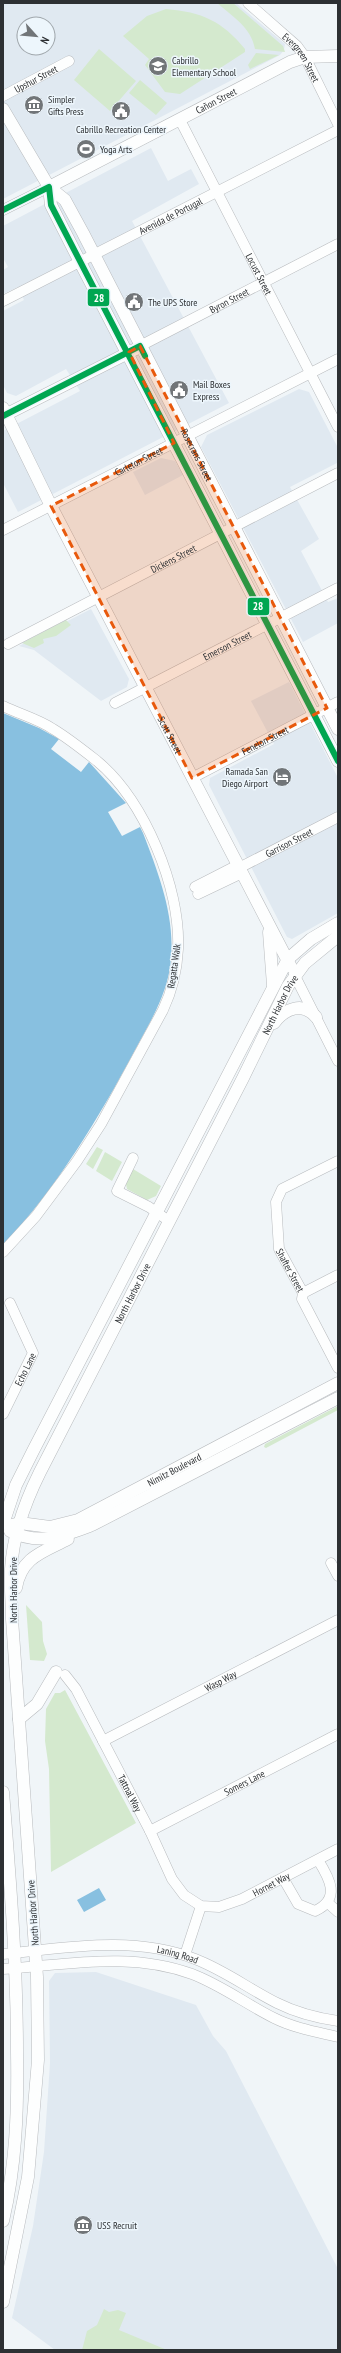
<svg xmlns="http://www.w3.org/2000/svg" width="341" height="2353" font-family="'PT Sans Narrow',sans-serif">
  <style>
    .built { fill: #e0e9f1; fill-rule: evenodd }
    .green { fill: #d4e9ce }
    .water { fill: #88c0e0 }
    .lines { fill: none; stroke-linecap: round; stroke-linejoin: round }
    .minor-casing { stroke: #b8bbbe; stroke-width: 11 }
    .major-casing { stroke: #b8bbbe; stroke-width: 13 }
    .minor { stroke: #fdfefe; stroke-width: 10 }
    .major { stroke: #fdfefe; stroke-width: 12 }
    .bus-1-casing { stroke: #edf6fc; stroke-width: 9 }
    .bus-1 { stroke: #00a651; stroke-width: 6 }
    .marked { fill: #e8590c; fill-opacity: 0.2; stroke: #e8590c; stroke-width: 3; stroke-dasharray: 8 5; stroke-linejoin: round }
    .labels { text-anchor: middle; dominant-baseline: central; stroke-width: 3; stroke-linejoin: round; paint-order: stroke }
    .street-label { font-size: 10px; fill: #2d3033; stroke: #edf6fc }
    .poi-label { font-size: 10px; fill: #2d3033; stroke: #edf6fc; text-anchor: start }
    .line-badge { stroke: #edf6fc; stroke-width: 1.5 }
    .badge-label { font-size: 11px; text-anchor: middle; font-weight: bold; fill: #fff }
  </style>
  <rect width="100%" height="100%" fill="#f0f5f8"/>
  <path class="built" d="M3 3H236L285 44 284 50 280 55 3 199ZM24 24H48V48H24Z
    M151 148 168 181 191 169 199 184 132 221 229 403 18 512 3 483V431L80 391 66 369 16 396 7 393 3 385V311L24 300 18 287 3 294V270L8 267 3 258V226Z
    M299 389 309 392 338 448 337 463 290 487 319 539 301 551 328 602 338 598V623L303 642 201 447 207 435Z
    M161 458 175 461 183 475 145 495 133 472Z
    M91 609 129 679 127 687 101 701 34 650 19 646Z
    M289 682 338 778V913L292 939 287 937 209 785 210 778 274 744 251 701Z
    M96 1972 196 2005 213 2036 226 2051 338 2269V2350H55L12 2318 33 2226 44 2152 50 2063 49 1981 55 1973Z"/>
  <path class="green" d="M217 3H233L283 46 285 52 255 49C251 27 233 17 217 3Z
    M166 9C202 12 222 21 245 49V52L180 94 165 92 145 65 149 59 123 36 147 16Z
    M99 49 136 81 110 111 74 80Z
    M256 53 279 55 250 69 248 65Z
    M140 80 167 103 156 115 129 93Z
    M66 620 71 625 56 636 43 639 44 643 34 648 22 643Z
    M97 1147 103 1150 93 1169 86 1164Z
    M105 1152 122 1162 112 1181 96 1171Z
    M133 1169 161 1186 156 1196 147 1200 127 1189 126 1184Z
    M338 1406V1410L266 1448 264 1447 265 1444Z
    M26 1605 42 1622 43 1641 47 1654 44 1661 30 1660Z
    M65 1690 136 1823 51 1872 49 1769 45 1741 46 1709 55 1693H60Z
    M104 2309 109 2312 118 2310 126 2313 119 2330 167 2350H82L87 2331 97 2325Z"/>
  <path class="water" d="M3 713 39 728 59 739 51 749 81 772 89 762 126 803 108 812 122 836 140 827 143 833C158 872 175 915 171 958 169 992 150 1022 135 1050 100 1116 55 1191 3 1245Z
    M99 1888 106 1900 84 1912 77 1900Z"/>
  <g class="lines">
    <defs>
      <g id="minor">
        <path id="s1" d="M248 3 297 46 305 57 338 124"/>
        <path id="s2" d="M3 96 69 61"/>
        <path id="s3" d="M180 120 338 427"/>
        <path d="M3 210 49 187"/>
        <path id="s4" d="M3 301 338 130"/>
        <path id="s5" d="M140 346 338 244"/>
        <path id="s6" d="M3 530 338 359"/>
        <path id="s7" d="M8 644 338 473"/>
        <path id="s8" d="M115 703 338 588"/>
        <path d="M3 706C19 714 38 719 53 729 68 738 83 750 97 761 144 800 181 888 178 949 177 970 172 991 163 1010L101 1124 77 1161 36 1216 3 1252"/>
        <path id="s9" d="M192 778 338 702"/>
        <path id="s10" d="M239 868 338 817"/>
        <path d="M195 887 238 865"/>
        <path d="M198 894 242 873"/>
        <path d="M294 974 338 1061"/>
        <path d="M133 1158 117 1191 149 1207 169 1221"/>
        <path id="s11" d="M338 1161 282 1189 276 1202 279 1249 303 1293 302 1299 338 1368"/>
        <path d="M303 1293 338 1275"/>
        <path id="s12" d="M3 1414 33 1353 10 1303"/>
        <path d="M331 1563 338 1576"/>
        <path id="s13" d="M65 1675 76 1689 150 1831 172 1879 184 1895 201 1906 219 1907 242 1899 338 1849"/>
        <path id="s14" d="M103 1741 338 1620"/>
        <path id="s15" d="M150 1831 338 1734"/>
        <path d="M283 1878 298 1904 315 1911C341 1899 330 1879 318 1860"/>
        <path d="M328 1903 338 1912"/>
        <path id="s16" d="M3 1954C66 1948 133 1935 195 1959 224 1970 249 1989 277 2003 297 2013 317 2018 338 2021"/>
        <path d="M185 1955 201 1906"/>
        <path d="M3 1969C66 1965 130 1951 192 1974 221 1985 246 2004 274 2018 294 2028 317 2032 338 2037"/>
      </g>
      <g id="major">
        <path id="s17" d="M3 109 49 187 65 200 83 233 338 729"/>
        <path d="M49 187 51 205 80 262 338 761"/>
        <path id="s18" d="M49 187 290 62 305 57 338 56"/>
        <path id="s19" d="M3 408 51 506 291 967"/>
        <path d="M3 416 136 349"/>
        <path d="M269 932 273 985"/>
        <path d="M274 1023C284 1009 303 1001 316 1017"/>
        <path d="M3 1524 16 1485 33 1451 288 959 311 939 338 923"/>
        <path id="s20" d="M12 1525 20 1523 50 1527 78 1520 338 1383"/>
        <path d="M10 1531C39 1546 63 1536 92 1525L338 1398"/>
        <path d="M16 1588C21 1557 43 1552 68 1539"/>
        <path d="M19 1719 37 1704 56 1672"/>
        <path d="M3 1792C10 1879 17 1965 17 2052 18 2110 16 2165 3 2221"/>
        <path id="s21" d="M3 2302 28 2177 38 2060 37 1977 12 1619C12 1602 10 1586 11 1569 13 1535 25 1502 40 1472L243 1078 288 986 305 963 338 936"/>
      </g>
    </defs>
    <use href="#minor" class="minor-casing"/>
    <use href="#major" class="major-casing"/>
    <use href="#minor" class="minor"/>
    <use href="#major" class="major"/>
    <defs>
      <path id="bus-1" d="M3 210 49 187 51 205 338 761
        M3 416 140 346 145 356"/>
    </defs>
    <use href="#bus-1" class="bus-1-casing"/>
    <use href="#bus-1" class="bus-1"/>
  </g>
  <path class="marked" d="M140 346 327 708 192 778 51 506 174 443 129 352Z"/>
  <defs>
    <symbol id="school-disc" viewBox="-11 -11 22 22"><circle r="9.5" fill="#717578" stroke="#edf6fc"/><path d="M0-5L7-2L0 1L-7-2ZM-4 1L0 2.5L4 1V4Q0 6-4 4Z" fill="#fff"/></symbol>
    <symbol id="museum-disc" viewBox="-11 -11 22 22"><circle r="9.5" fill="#717578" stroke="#edf6fc"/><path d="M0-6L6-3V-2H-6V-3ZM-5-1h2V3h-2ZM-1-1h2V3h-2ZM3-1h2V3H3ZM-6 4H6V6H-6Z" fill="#fff"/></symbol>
    <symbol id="civic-disc" viewBox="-11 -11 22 22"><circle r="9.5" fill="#717578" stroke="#edf6fc"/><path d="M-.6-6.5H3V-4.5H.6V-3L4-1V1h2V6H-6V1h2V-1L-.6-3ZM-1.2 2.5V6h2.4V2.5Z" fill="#fff"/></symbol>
    <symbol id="stadium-disc" viewBox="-11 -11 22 22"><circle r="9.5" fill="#717578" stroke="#edf6fc"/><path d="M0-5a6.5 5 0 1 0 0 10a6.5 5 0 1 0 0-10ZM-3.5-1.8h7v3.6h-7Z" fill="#fff"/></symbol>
    <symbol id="hotel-disc" viewBox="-11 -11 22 22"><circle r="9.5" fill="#717578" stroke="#edf6fc"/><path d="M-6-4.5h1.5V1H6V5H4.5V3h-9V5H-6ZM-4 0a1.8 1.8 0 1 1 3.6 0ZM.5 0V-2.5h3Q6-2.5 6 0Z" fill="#fff"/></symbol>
  </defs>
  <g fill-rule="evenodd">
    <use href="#school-disc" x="147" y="55" width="22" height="22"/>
    <use href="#museum-disc" x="23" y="94" width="22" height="22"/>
    <use href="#civic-disc" x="110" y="100" width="22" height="22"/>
    <use href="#stadium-disc" x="75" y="138" width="22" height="22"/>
    <use href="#civic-disc" x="123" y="291" width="22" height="22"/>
    <use href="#civic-disc" x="168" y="379" width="22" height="22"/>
    <use href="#hotel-disc" x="271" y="766" width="22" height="22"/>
    <use href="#museum-disc" x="72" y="2214" width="22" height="22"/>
  </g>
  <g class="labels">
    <g class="street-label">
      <text stroke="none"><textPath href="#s1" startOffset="77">Evergreen Street</textPath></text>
      <text stroke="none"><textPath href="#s2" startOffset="37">Upshur Street</textPath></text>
      <text stroke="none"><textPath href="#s18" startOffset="188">Cañon Street</textPath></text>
      <text stroke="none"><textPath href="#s4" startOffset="188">Avenida de Portugal</textPath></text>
      <text stroke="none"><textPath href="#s3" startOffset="173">Locust Street</textPath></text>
      <text stroke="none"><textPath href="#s5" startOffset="100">Byron Street</textPath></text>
      <text stroke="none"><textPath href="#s17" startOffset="398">Rosecrans Street</textPath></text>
      <text stroke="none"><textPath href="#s6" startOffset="152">Carleton Street</textPath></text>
      <text stroke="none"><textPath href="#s7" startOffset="186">Dickens Street</textPath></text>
      <text stroke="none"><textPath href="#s8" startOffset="126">Emerson Street</textPath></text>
      <text stroke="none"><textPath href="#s19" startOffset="367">Scott Street</textPath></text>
      <text stroke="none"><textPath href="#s9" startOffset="82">Fenelon Street</textPath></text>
      <text stroke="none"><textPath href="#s10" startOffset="56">Garrison Street</textPath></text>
      <text transform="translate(174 966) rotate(-82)">Regatta Walk</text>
      <text stroke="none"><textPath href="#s21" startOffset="1364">North Harbor Drive</textPath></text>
      <text stroke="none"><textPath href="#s11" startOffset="148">Shafter Street</textPath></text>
      <text stroke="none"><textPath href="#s21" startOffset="1040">North Harbor Drive</textPath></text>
      <text stroke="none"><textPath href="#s12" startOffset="50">Echo Lane</textPath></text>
      <text stroke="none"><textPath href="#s20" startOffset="176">Nimitz Boulevard</textPath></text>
      <text transform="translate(13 1590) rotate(-90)">North Harbor Drive</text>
      <text stroke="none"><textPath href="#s14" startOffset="132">Wasp Way</textPath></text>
      <text stroke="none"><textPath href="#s15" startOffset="106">Somers Lane</textPath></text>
      <text stroke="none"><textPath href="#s13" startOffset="135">Tattnal Way</textPath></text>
      <text stroke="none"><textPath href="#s13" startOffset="346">Hornet Way</textPath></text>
      <text transform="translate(33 1913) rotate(-94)">North Harbor Drive</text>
      <text stroke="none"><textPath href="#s16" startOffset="176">Laning Road</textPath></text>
    </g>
    <g class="poi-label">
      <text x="172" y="60">Cabrillo<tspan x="172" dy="12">Elementary School</tspan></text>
      <text x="48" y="99">Simpler<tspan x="48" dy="12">Gifts Press</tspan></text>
      <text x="121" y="129" text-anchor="middle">Cabrillo Recreation Center</text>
      <text x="100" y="149">Yoga Arts</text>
      <text x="148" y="302">The UPS Store</text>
      <text x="193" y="384">Mail Boxes<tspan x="193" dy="12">Express</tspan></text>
      <text x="268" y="771" text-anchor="end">Ramada San<tspan x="268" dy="12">Diego Airport</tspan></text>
      <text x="97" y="2225">USS Recruit</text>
    </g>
  </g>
  <g class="line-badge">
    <rect x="87" y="288" width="23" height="19" rx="4" fill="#00a651"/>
    <rect x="247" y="597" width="23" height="19" rx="4" fill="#00a651"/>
  </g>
  <g class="badge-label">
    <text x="99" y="302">28</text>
    <text x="258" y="610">28</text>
  </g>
  <rect width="341" height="2353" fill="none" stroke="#2d3033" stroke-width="8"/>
  <g transform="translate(36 36) rotate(117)"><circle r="19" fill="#edf6fc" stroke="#a0a7ac"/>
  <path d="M0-3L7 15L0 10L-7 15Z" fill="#717578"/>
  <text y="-6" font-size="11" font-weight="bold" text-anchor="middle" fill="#2d3033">N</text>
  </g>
</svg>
